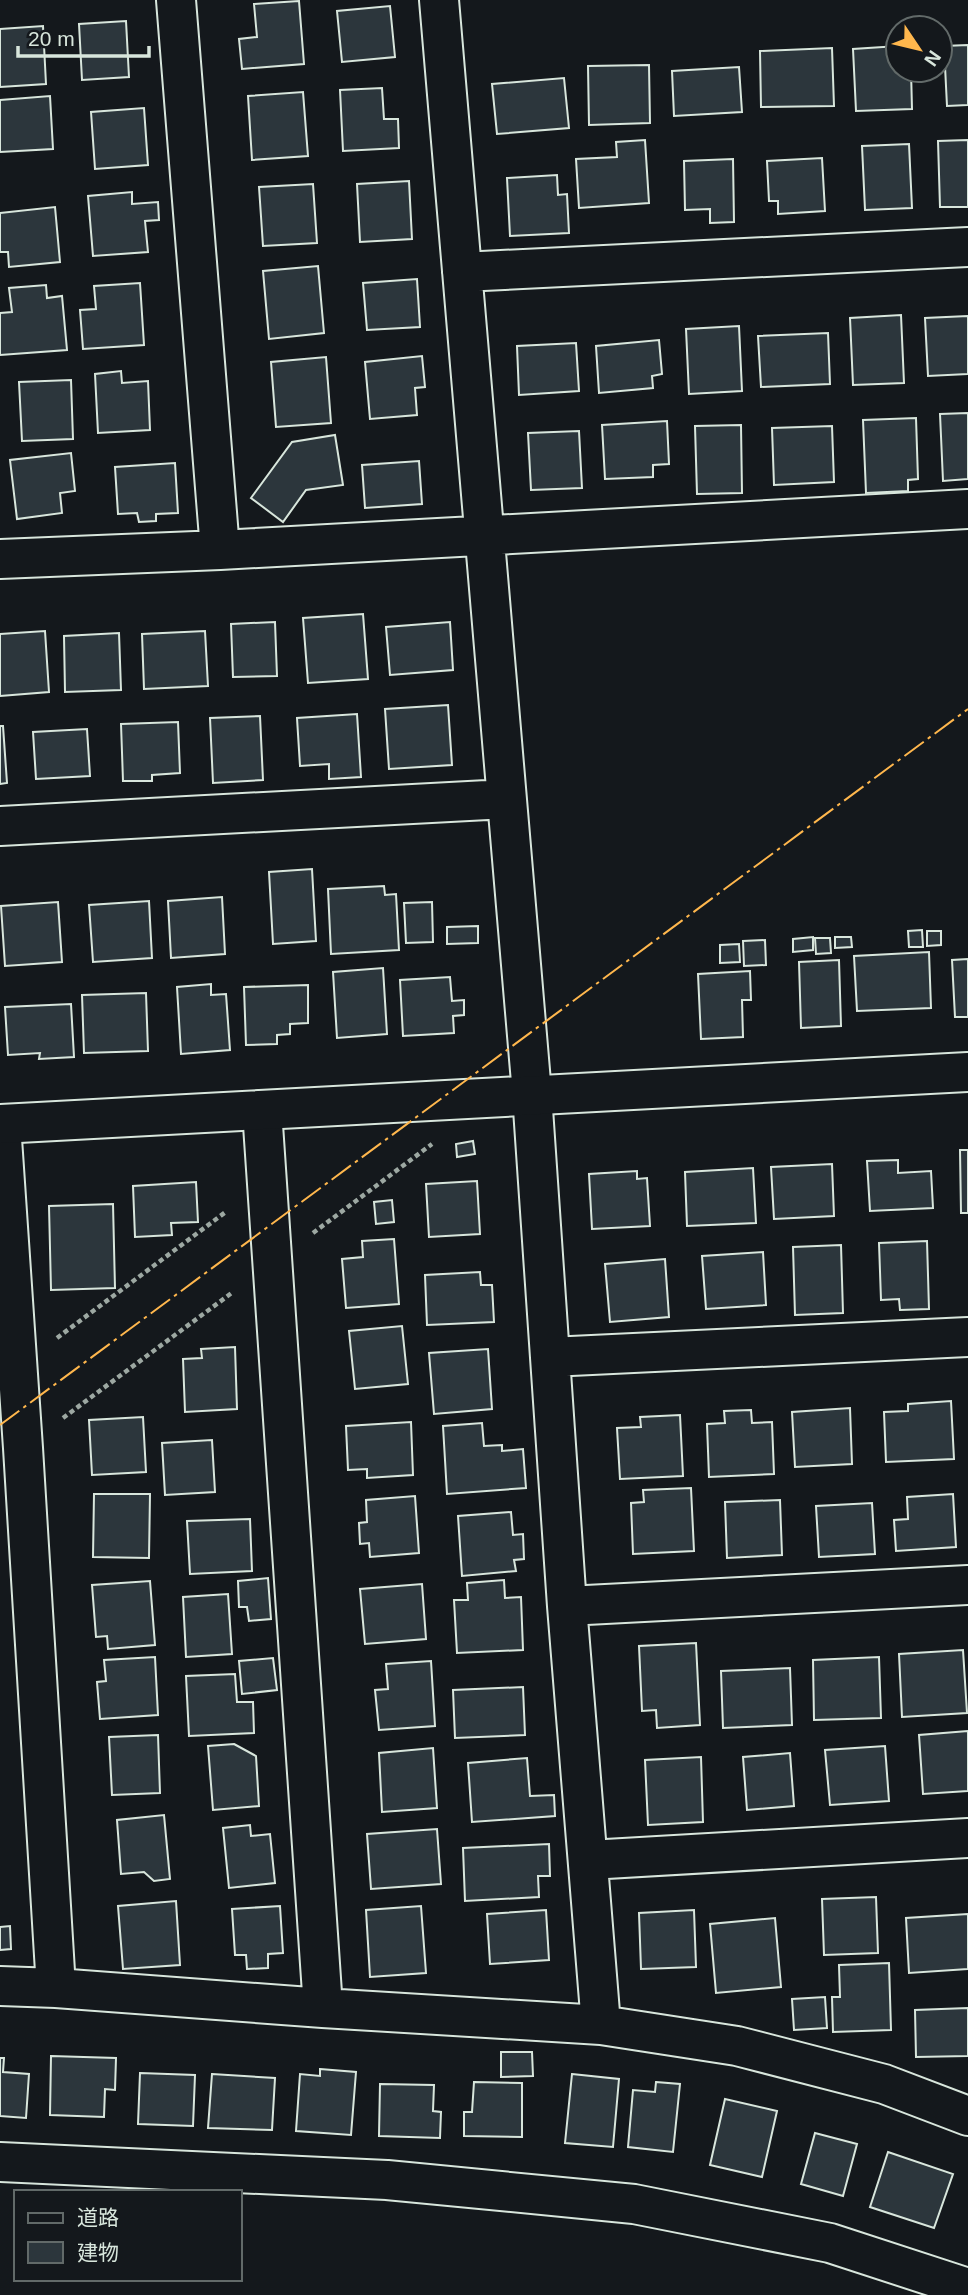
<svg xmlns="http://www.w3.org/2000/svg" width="968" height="2295" font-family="Arial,'Noto Sans JP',sans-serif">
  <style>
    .building { fill: #2c363c; stroke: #d8e6dc; stroke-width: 2 }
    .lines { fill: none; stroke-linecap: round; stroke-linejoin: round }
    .street-casing { stroke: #d8e6dc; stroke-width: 42 }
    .secondary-casing { stroke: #d8e6dc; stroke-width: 42 }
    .path { stroke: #9da8a2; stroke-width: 4.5; stroke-dasharray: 5 3.5; stroke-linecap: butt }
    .street { stroke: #14181c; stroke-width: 38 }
    .secondary { stroke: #14181c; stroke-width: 38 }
    .power { stroke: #ffb74d; stroke-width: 2; stroke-dasharray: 24 5 3.5 5; stroke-linecap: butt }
  </style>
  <rect width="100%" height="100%" fill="#14181c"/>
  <path class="building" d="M299 1 304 64 242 69 239 39 257 37 254 4Z
    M390 6 395 57 342 62 337 11Z
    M126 21 129 77 82 80 79 24Z
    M43 26 46 84 0 87V29Z
    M968 45V105L947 106 944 46Z
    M898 46V70H911L912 109 856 111 853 49Z
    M832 48 834 106 761 107 760 51Z
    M649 65 650 123 589 125 588 66Z
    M739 67 742 112 674 116 672 71Z
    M564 78 569 128 497 134 492 84Z
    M382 88 384 119H398L399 148 343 151 340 90Z
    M303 92 308 156 252 160 248 96Z
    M50 96 53 149 0 152V100Z
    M144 108 148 165 95 169 91 112Z
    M645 140 649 203 579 208 576 159 617 157 616 142Z
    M968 140V207H940L938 141Z
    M909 144 912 208 865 210 862 146Z
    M822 158 825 211 778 214V201H769L767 161Z
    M733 159 734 222 710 223V209L685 210 684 161Z
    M557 175 558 195 567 194 569 233 510 236 507 178Z
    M409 181 412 239 360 242 357 184Z
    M313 184 317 243 263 246 259 187Z
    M132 192V204L158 202 159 220 145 221 148 252 93 256 88 196Z
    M55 207 60 262 9 267 8 252H0V213Z
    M318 266 324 333 269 339 263 271Z
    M417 279 420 327 367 330 363 283Z
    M140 283 144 345 83 349 80 310 96 309 94 286Z
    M46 285 47 298 62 296 67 350 0 355V313L12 312 9 288Z
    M901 315 904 383 853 385 850 318Z
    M968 316V374L928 376 925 318Z
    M739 326 742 391 689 394 686 329Z
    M828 333 830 384 761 387 758 336Z
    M659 340 662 374 652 376 653 388 599 393 596 346Z
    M576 343 579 391 519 395 517 346Z
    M422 356 425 387 415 388 417 415 370 419 365 362Z
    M326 357 331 423 276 427 271 362Z
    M121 371 122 383 148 381 150 430 98 433 95 374Z
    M71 380 73 439 22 441 19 382Z
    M968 413V479L943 481 940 414Z
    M916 418 918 479 908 480V491L866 493 863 420Z
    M667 421 669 464 653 465V477L605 479 602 425Z
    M741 425 742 493 697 494 695 426Z
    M832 426 834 482 774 485 772 428Z
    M579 431 582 488 531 490 528 433Z
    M335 435 343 485 306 490 283 522 251 498 292 442Z
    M71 453 75 491 60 493 62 513 17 519 10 460Z
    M419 461 422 504 365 508 362 465Z
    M175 463 178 513 156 514V521L139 522 137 513 118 514 115 467Z
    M363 614 368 679 308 683 303 618Z
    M275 622 277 676 233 677 231 624Z
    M450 622 453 670 390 675 386 627Z
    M45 631 49 692 0 696V634Z
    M205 631 208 686 144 689 142 634Z
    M119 633 121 690 65 692 64 636Z
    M448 705 452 765 389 769 385 709Z
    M357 714 361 777 329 779V764L300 766 297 718Z
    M260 716 263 780 213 783 210 718Z
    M178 722 180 773 152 775V781H123L121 724Z
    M0 726H3L7 783 0 784Z
    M87 729 90 776 36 779 33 732Z
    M312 869 316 941 273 944 269 872Z
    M384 886 385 895 396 894 399 950 331 954 328 889Z
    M222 897 225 954 171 958 168 901Z
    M149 901 152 958 93 962 89 905Z
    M58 902 62 962 5 966 1 906Z
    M432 902 433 942 406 943 404 903Z
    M478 926V943L447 944V927Z
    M922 930 923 947H909L908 931Z
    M927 931H941V945L927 946Z
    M813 937V950L793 952V939Z
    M835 937H851L852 947 835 948Z
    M815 938H830L831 953 816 954Z
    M765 940 766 965 744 966 743 941Z
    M739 944 740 962 720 963V945Z
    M929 952 931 1008 857 1011 854 956Z
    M968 959V1017H955L952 960Z
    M839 960 841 1026 801 1028 799 962Z
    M383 968 387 1034 337 1038 333 972Z
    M750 971 751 1000H742L743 1037 701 1039 698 974Z
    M450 977 452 1001 464 1000V1015L453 1016 454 1033 403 1036 400 980Z
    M211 984V995L226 994 230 1050 181 1054 177 987Z
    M308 985V1023L290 1024V1034L277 1035V1044L246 1045 244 987Z
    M146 993 148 1051 84 1053 82 995Z
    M71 1004 74 1057 39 1059 40 1053 8 1055 5 1007Z
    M473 1141 475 1154 457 1157 456 1144Z
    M960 1150H968V1213H961Z
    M898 1160V1173L931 1171 933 1208 870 1211 867 1161Z
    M832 1164 834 1216 774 1219 771 1167Z
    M753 1168 756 1223 687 1226 685 1172Z
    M637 1171V1179L647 1178 650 1226 592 1229 589 1174Z
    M477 1181 480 1234 429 1237 426 1184Z
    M196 1182 198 1222 171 1223 172 1235 135 1237 133 1186Z
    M392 1200 394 1222 376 1224 374 1202Z
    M113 1204 115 1288 51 1290 49 1206Z
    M394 1239 399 1304 346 1308 342 1259 363 1257 362 1241Z
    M927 1241 929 1309 900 1310 899 1299 881 1300 879 1243Z
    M841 1245 843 1313 795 1315 793 1247Z
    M763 1252 766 1305 706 1309 702 1256Z
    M665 1259 669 1317 610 1322 605 1264Z
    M480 1272 481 1285H492L494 1322 427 1325 425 1275Z
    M402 1326 408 1384 355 1389 349 1331Z
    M235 1347 237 1409 185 1412 183 1359 202 1358 201 1349Z
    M488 1349 492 1409 434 1414 429 1353Z
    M951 1401 954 1459 886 1462 884 1412 908 1411V1404Z
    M850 1408 852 1464 795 1467 792 1412Z
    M751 1410 752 1423 772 1422 774 1474 709 1477 707 1424 725 1423 724 1411Z
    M680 1415 683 1476 620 1479 617 1428 641 1427 640 1417Z
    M143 1417 146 1472 92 1475 89 1420Z
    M411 1422 413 1475 367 1478V1469L348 1470 346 1426Z
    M482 1423 484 1446 502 1445V1451L523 1449 526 1488 447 1494 443 1426Z
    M212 1440 215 1492 165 1495 162 1443Z
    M691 1488 694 1551 633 1554 631 1503 644 1502 643 1490Z
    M94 1494H150L149 1558 93 1557Z
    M953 1494 956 1547 896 1551 894 1520 908 1519 907 1497Z
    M415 1496 419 1553 370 1557 369 1543 360 1544 359 1523 367 1522 366 1500Z
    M780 1500 782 1555 727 1558 725 1502Z
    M872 1503 875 1554 819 1557 816 1506Z
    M511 1512 513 1535 523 1534 524 1559 514 1560 516 1571 462 1576 458 1516Z
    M250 1519 252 1571 190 1574 187 1521Z
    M268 1578 271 1619 249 1621 247 1607H239L238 1581Z
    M504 1580 505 1598 521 1597 523 1650 457 1653 454 1600H468L467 1583Z
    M150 1581 155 1645 108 1649 107 1636 96 1637 92 1585Z
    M422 1584 426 1639 365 1644 360 1589Z
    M228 1594 232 1654 186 1657 183 1597Z
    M696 1643 700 1725 657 1728 656 1710 642 1711 639 1646Z
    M963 1650 967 1713 902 1717 899 1654Z
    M155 1657 158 1715 100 1719 97 1682 106 1681 104 1660Z
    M879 1657 881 1718 814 1720 813 1660Z
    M273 1658 277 1690 242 1694 239 1661Z
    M431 1661 435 1726 379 1730 375 1690 388 1689 386 1664Z
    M790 1668 792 1725 723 1728 721 1671Z
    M235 1674 237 1702H253L254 1733 189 1736 186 1676Z
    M523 1687 525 1735 455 1738 453 1690Z
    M968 1731V1791L923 1794 919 1735Z
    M158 1735 160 1793 112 1795 109 1737Z
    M234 1744 256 1756 259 1806 213 1810 208 1746Z
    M885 1746 889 1801 830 1805 825 1750Z
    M433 1748 437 1808 382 1812 379 1753Z
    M790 1753 794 1806 747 1810 743 1757Z
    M701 1757 703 1822 648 1825 645 1760Z
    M527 1758 530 1796 554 1795 555 1816 472 1822 468 1763Z
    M164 1815 170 1879 154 1881 144 1872 121 1874 117 1820Z
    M250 1825 251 1836 270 1834 275 1883 229 1888 223 1828Z
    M437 1829 441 1884 371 1889 367 1834Z
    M549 1844 550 1876H538L539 1897 465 1901 463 1848Z
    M876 1897 878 1953 824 1955 822 1899Z
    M176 1901 180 1965 123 1969 118 1906Z
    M280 1906 283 1953 268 1954V1968L247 1969 246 1955H235L232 1909Z
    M421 1906 426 1973 370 1977 366 1910Z
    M546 1910 549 1960 490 1964 487 1914Z
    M694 1910 696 1967 641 1969 639 1913Z
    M968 1914V1969L909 1973 906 1918Z
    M775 1918 781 1987 716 1993 710 1924Z
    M10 1926 11 1949 0 1950V1927Z
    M889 1963 891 2030 833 2032 832 1997H840L839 1965Z
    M825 1997 827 2028 794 2030 792 1999Z
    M968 2008V2056L916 2057 915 2010Z
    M501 2052H532L533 2076 501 2077Z
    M51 2056 116 2058 115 2090 105 2089 104 2117 50 2115Z
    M0 2058H4L3 2072 29 2074 26 2118 0 2116Z
    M320 2069 356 2072 351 2135 296 2131 300 2074 320 2076Z
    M140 2073 195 2075 193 2126 138 2124Z
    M212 2074 275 2078 272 2130 208 2128Z
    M572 2074 619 2079 613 2147 565 2143Z
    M474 2082 522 2083V2137L464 2136V2112H472Z
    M656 2082 680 2084 673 2152 628 2147 633 2090 655 2092Z
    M380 2084 434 2085 433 2111 441 2112 440 2138 379 2136Z
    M725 2099 777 2111 762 2177 710 2165Z
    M815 2133 857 2144 843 2196 801 2184Z
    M888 2152 953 2174 934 2228 870 2207Z"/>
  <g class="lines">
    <defs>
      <path id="street" d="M176 0 220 550
        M439 0 532 1094 567 1606 601 2025 737 2046 884 2084 968 2116
        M462 272 968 247
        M0 559 220 550 968 509
        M0 826 506 799
        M262 1110 323 2008
        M1 1124 23 1448 56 1988
        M550 1357 968 1337
        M567 1606 968 1585
        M589 1860 968 1838
        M0 1986 56 1988 323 2008 601 2025"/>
      <path id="secondary" d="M0 1124 968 1072
        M0 2162 387 2180 634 2204 830 2243 968 2288"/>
    </defs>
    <use href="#street" class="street-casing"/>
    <use href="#secondary" class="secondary-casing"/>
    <path class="path" d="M313 1233 432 1144
      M57 1338 227 1211
      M63 1418 233 1292"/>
    <use href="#street" class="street"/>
    <use href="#secondary" class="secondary"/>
    <path class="power" d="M0 1425 968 709"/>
  </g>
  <rect x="14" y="2190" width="228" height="91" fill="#14181c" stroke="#626a69" stroke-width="2"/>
  <rect x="28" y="2213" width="35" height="10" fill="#14181c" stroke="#626a69" stroke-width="2"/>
  <text x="77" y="2225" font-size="21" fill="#d8e6dc">道路</text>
  <rect x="28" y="2242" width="35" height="21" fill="#2c363c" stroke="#626a69" stroke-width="2"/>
  <text x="77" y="2260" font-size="21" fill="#d8e6dc">建物</text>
  <g transform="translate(919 49) rotate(125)"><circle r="33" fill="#14181c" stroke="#626a69" stroke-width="2"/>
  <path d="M0-5L12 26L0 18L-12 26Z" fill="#ffb74d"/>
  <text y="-10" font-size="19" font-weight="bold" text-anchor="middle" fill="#d8e6dc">N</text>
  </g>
  <path d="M18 46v10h131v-10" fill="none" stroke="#d8e6dc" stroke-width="3.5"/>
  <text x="28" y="46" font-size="21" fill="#d8e6dc" stroke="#14181c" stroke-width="5" paint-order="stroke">20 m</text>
</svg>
